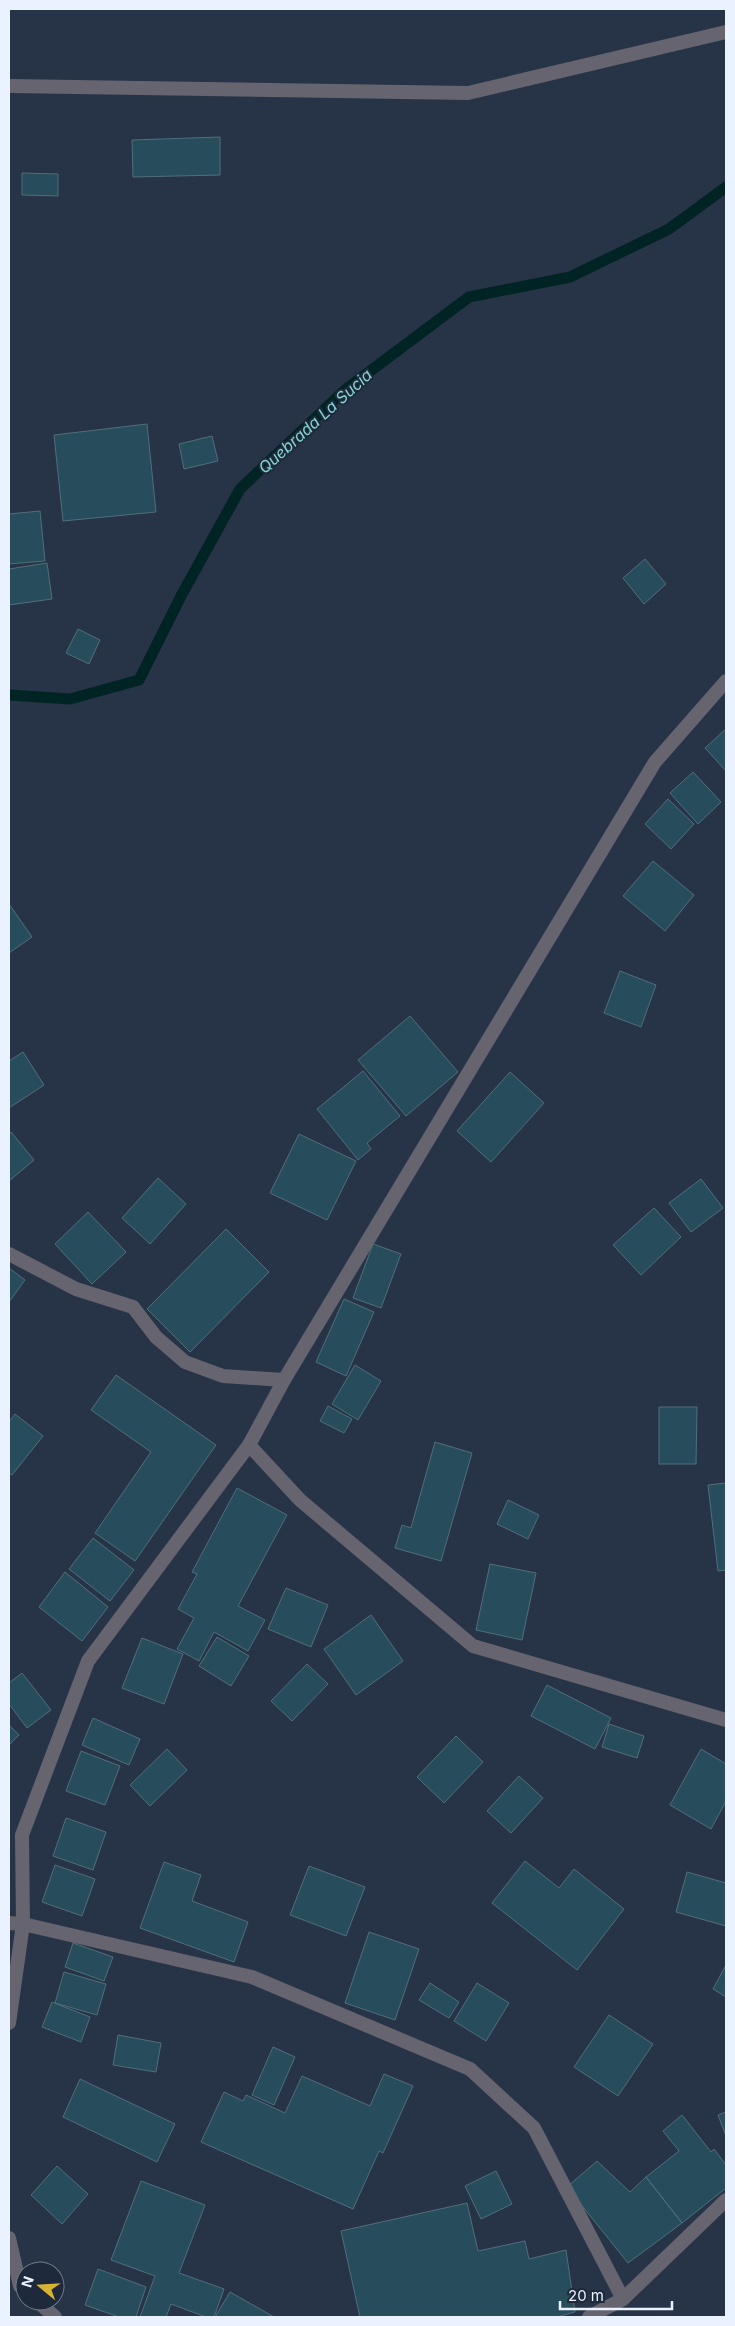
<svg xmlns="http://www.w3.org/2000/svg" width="735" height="2326" font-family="Inter,sans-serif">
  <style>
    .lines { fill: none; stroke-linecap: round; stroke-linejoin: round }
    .stream { stroke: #002423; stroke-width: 11 }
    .building { fill: #274d5c; stroke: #516e7a }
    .minor { stroke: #66646f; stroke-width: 14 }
    .tertiary { stroke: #66646f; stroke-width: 14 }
    .labels { text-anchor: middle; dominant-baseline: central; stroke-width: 4; stroke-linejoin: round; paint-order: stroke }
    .water-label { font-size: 16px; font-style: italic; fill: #83d4d1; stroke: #1e2a3c }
  </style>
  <rect width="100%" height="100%" fill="#273447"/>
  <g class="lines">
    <path class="stream" d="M9 695 70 699 139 680 181 596 240 489 345 390 469 297 570 277 669 229 726 187"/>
  </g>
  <path class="building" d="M220 137V175L133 177 132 140Z
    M22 173 58 174V196L22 195Z
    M147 424 156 512 63 521 54 435Z
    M212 436 218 461 184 469 179 444Z
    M40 511 45 561 9 564V514Z
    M645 559 666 584 644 604 623 578Z
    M47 563 52 599 9 605V569Z
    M78 629 100 640 89 664 66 653Z
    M726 729V771L705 748Z
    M693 772 721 802 698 824 670 793Z
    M668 799 694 824 671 849 645 824Z
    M653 861 694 895 665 931 623 896Z
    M9 904 32 937 9 953Z
    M620 971 656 985 641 1027 604 1013Z
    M410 1016 458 1072 406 1116 358 1060Z
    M23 1052 44 1085 9 1108V1061Z
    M363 1071 400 1116 367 1143 371 1149 358 1160 317 1109Z
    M510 1072 544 1103 491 1162 457 1131Z
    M11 1132 34 1160 9 1181V1134Z
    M299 1134 356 1161 327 1220 270 1193Z
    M158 1178 186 1204 150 1244 122 1218Z
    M701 1179 723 1208 691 1232 669 1203Z
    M654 1208 681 1237 641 1275 613 1245Z
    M88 1212 126 1252 92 1284 55 1244Z
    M226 1229 269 1272 190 1352 147 1309Z
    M373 1244 401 1254 381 1308 353 1298Z
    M9 1268 25 1280 9 1302Z
    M344 1299 374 1312 346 1376 316 1362Z
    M355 1365 381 1381 358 1420 332 1404Z
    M116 1375 216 1445 135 1561 95 1533 151 1452 91 1410Z
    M328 1406 352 1419 344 1433 320 1421Z
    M659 1407H697L696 1464H659Z
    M15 1414 43 1436 12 1475 9 1473V1422Z
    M435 1442 472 1453 441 1561 395 1548 402 1525 411 1528Z
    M726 1483V1570L718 1571 708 1485Z
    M237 1488 287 1515 238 1606 265 1620 248 1651 214 1632 199 1661 177 1649 194 1618 178 1609 197 1574 192 1572Z
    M508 1500 539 1515 528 1539 497 1524Z
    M93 1538 134 1570 110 1601 69 1569Z
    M490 1564 536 1573 522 1640 476 1630Z
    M65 1572 108 1607 82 1641 39 1607Z
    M286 1588 328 1605 311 1647 268 1629Z
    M371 1615 403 1661 356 1695 324 1649Z
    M217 1637 249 1656 231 1686 199 1666Z
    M142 1638 183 1654 164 1704 122 1688Z
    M307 1664 328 1684 292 1721 271 1701Z
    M22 1673 51 1710 27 1728 9 1704V1683Z
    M547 1685 611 1718 595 1749 531 1716Z
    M93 1718 140 1739 129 1765 82 1745Z
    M609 1724 644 1736 637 1758 602 1747Z
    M9 1725 19 1735 9 1745Z
    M456 1736 483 1762 444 1803 417 1777Z
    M167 1749 187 1770 150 1806 130 1785Z
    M701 1749 726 1764V1801L711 1829 670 1805Z
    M81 1751 120 1766 105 1805 66 1791Z
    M519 1776 543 1798 511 1833 487 1811Z
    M66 1818 106 1832 93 1870 53 1856Z
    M525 1861 559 1888 574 1869 624 1909 577 1970 492 1903Z
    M164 1862 201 1875 192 1901 248 1922 234 1962 140 1928Z
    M55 1865 95 1879 82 1916 42 1902Z
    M309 1866 365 1887 346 1936 290 1915Z
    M687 1872 726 1883V1926L676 1912Z
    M369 1932 419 1949 395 2020 345 2003Z
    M73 1943 113 1957 104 1981 65 1967Z
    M726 1965V1997L713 1989Z
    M64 1972 106 1984 97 2015 55 2003Z
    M430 1983 459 2002 449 2018 419 2000Z
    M477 1983 509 2003 486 2041 454 2021Z
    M52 2002 90 2017 81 2042 42 2027Z
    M609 2015 653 2044 618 2096 574 2067Z
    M118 2035 161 2043 156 2072 113 2065Z
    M273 2047 295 2057 274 2105 252 2095Z
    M384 2074 413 2086 383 2153 379 2151 353 2209 201 2142 224 2092 243 2101 246 2095 285 2113 302 2076 370 2106Z
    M80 2079 175 2124 157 2162 63 2117Z
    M726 2112V2136L718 2115Z
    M682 2115 711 2152 714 2149 726 2165V2188L682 2223 646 2177 679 2151 663 2131Z
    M597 2161 630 2192 646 2177 682 2223 628 2263 567 2187Z
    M57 2166 88 2194 62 2224 31 2195Z
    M496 2171 512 2204 481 2219 465 2186Z
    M141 2181 205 2205 179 2273 224 2289 214 2317H206L171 2304 166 2317H140L155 2276 111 2260Z
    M467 2203 478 2251 525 2241 529 2259 566 2250 575 2312 557 2317H360L341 2231Z
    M98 2269 146 2287 136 2317H119L85 2305Z
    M230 2292 274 2317H215Z"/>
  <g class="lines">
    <path class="minor" d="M9 1254 76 1289 133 1307 156 1337 185 1362 223 1376 284 1380
      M249 1445 300 1500 473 1646 726 1720
      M9 1923 23 1924 252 1977 470 2069 534 2128 623 2299"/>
    <path class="tertiary" d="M9 86 468 93 726 32
      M9 2023 23 1924 22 1835 88 1661 249 1445 284 1380 655 762 726 681
      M9 2238 20 2286 25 2290
      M37 2301 55 2317
      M589 2317 623 2299 726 2200"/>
  </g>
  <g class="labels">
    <g class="water-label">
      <text transform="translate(315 421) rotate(-42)">Quebrada La Sucia</text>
    </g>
  </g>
  <rect width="735" height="2326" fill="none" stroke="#eaf2ff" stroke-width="20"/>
  <g transform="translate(40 2286) rotate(288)"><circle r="24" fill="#1e2a3c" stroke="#707a8a"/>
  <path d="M0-4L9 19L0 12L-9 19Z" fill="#d9b334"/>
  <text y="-8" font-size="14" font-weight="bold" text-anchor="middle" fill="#eaf2ff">N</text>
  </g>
  <path d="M560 2301v8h112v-8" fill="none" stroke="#eaf2ff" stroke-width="2.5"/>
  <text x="568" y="2301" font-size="15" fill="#eaf2ff" stroke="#1e2a3c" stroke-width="4" paint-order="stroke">20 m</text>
</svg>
